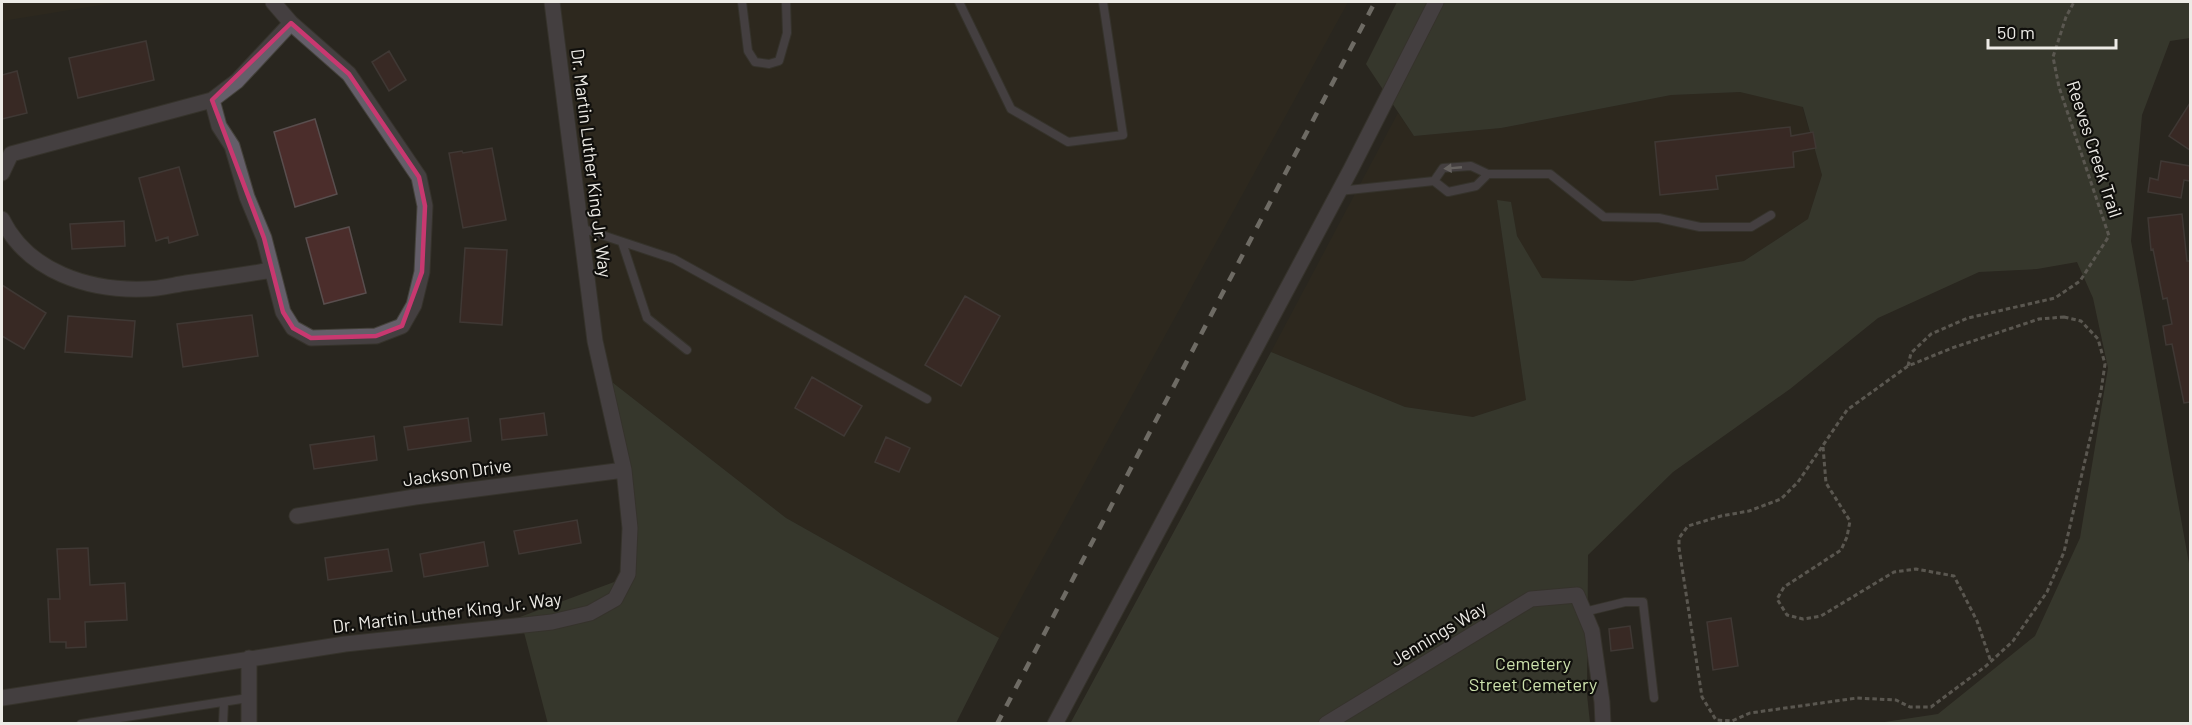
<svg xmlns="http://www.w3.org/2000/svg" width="2192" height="725" font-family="Barlow,sans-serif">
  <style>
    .built { fill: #312c1e }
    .green { fill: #464c3d }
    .building { fill: #4b2d2b; stroke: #594e4e; stroke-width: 1.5 }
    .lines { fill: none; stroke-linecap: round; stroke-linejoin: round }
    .lane-casing { stroke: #44423b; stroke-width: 10 }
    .street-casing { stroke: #44423b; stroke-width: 17 }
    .path { stroke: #95928c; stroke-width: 3; stroke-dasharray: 4.5 3; stroke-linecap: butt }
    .lane { stroke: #645e69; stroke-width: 8 }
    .street { stroke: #645e69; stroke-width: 15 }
    .rail { stroke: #c0beb9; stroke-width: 4.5; stroke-dasharray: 10 10; stroke-linecap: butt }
    .oneway { fill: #afacae }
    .marked { fill: none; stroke: #c83870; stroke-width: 4.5; stroke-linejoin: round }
    .labels { text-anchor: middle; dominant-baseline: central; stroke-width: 4.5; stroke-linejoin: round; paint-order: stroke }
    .street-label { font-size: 18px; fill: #edebe6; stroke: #100f0c }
    .park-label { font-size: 18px; fill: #cde2ad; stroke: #100f0c }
  </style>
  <rect width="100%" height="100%" fill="#29261f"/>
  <path class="built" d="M2 2H119L2 21Z
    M560 2H1348L999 638 786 518 608 379Z
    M1740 92 1802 106 1822 175 1808 219 1744 261 1632 281 1541 278 1517 236 1511 203 1497 200 1526 400 1473 417 1405 407 1271 352 1398 113 1414 136 1501 128 1671 95Z"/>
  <path class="green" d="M1397 2H2190V38L2170 41 2142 115 2131 241 2190 569V723H1878L1938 714 2035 636 2080 538 2108 368 2093 298 2077 262 2037 269 1979 272 1878 318 1790 389 1673 472 1588 555 1587 695 1590 723 1070 724 1271 352 1405 407 1473 417 1526 400 1497 200 1511 202 1517 236 1542 278 1632 281 1744 261 1808 219 1822 175 1803 107 1740 92 1671 95 1501 128 1414 136 1366 64Z
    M608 379 786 518 999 638 956 723 548 724 520 617 633 575Z"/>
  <path class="building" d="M146 41 154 80 78 98 69 58Z
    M389 51 406 80 389 91 372 62Z
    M17 71 27 113 2 119V75Z
    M2190 103V150L2169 136Z
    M315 119 337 194 295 207 274 132Z
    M1790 127 1791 136 1813 132 1816 148 1793 152 1794 167 1716 176 1718 189 1660 195 1655 142Z
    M492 148 506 220 463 228 449 153 462 151 463 153Z
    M2161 161 2190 166V181L2184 180 2181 198 2148 192 2150 178 2158 180Z
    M179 167 198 235 169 243 168 237 156 241 139 178Z
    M2182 214 2187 261H2190V402L2184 403 2172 344 2166 345 2163 326 2172 324 2167 298 2163 299 2153 249 2151 250 2148 218Z
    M124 221 125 246 72 249 70 224Z
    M349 227 366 293 324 304 306 238Z
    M465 248 507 250 502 325 460 322Z
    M2 285 46 313 24 349 2 336Z
    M965 296 1000 316 961 386 925 365Z
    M252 315 258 356 183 367 177 324Z
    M68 316 135 321 132 357 65 352Z
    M812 377 862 406 844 436 795 408Z
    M544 413 547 435 502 440 500 419Z
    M468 418 471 441 408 450 404 427Z
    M374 436 377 460 314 469 310 445Z
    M886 437 910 448 899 472 875 462Z
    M577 520 581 543 519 554 514 531Z
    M484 542 488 566 424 577 420 554Z
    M88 548 90 585 125 583 127 620 85 622 86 647 66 648V642H50L48 599H60L57 549Z
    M388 549 392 571 328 580 325 558Z
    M1731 618 1738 666 1713 670 1707 622Z
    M1630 626 1633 648 1611 651 1609 629Z"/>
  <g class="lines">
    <defs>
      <path id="lane" d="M742 2 748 51 755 62 769 64 779 61 787 33 786 2
        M959 2 1011 109 1068 142 1123 135 1103 2
        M1488 174H1550L1604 217 1659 218 1700 227H1751L1771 215
        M1339 191 1434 181 1448 192 1476 186 1488 174 1471 166 1443 168 1434 181
        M581 228 674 259 927 399
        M622 242 647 318 687 350
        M1584 612 1625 602H1643L1654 698
        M81 724 248 698
        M223 724 224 702"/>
      <path id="street" d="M212 100 219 126 232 146 247 197 264 238 283 312 293 328 311 338 376 336 402 326 414 305 422 272 425 206 419 177 349 74 291 23 273 2
        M2 173 11 154 212 100 237 81 291 23
        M2 219C28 272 89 291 145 289 159 289 173 285 186 283 215 279 243 275 272 270
        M297 516 415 497 624 470
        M2 698 345 644 552 622 590 613 615 599 628 574 630 528 624 470 595 341 552 2
        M249 724V658
        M1055 724 1351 169 1436 2
        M1326 724 1531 599 1577 595 1592 631 1602 702 1603 724"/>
    </defs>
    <use href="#lane" class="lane-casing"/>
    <use href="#street" class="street-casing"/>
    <path class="path" d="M2064 317 2081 321 2098 339 2105 364 2101 391 2064 552 2047 592 2013 641 1986 666 1931 707H1910L1896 700 1857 698 1750 713 1732 721 1716 720 1702 697 1679 548V538L1688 526 1721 516 1749 511 1781 499 1798 482 1847 410 1908 366 1952 348 2039 319Z
      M1908 366 1911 353 1931 334 1968 318 2055 298 2080 281 2109 236 2059 87 2053 57 2066 17 2074 2
      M1823 447 1826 483 1850 521 1847 537 1841 550 1784 587 1777 599 1787 615 1803 619 1821 616 1894 572 1916 569 1954 576 1977 621 1991 662"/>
    <use href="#lane" class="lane"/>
    <use href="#street" class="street"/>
    <path class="rail" d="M997 724 1375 2"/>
  </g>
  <defs><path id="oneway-solid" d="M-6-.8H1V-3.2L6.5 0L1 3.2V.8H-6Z" transform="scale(1.5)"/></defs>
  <use class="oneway" href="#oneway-solid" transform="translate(1453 168) rotate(175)"/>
  <path d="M0 0H2192V725H0ZM291 23 349 74 419 177 425 206 422 272 402 326 376 336 311 338 293 328 283 312 264 238 212 100Z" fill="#29261f" fill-opacity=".55" fill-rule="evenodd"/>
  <path class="marked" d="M291 23 349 74 419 177 425 206 422 272 402 326 376 336 311 338 293 328 283 312 264 238 212 100Z"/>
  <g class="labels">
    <g class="street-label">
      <text transform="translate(2095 149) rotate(72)">Reeves Creek Trail</text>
      <text transform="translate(592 163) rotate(83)">Dr. Martin Luther King Jr. Way</text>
      <text transform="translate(457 472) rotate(-8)">Jackson Drive</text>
      <text transform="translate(447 612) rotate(-7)">Dr. Martin Luther King Jr. Way</text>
      <text transform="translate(1438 633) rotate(-31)">Jennings Way</text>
    </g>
    <g class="park-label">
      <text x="1533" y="663">Cemetery<tspan x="1533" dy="21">Street Cemetery</tspan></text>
    </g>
  </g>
  <rect width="2192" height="725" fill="none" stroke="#edebe6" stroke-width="6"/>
  <path d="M1988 39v9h128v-9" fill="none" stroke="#edebe6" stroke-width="3"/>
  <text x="1997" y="39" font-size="18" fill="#edebe6" stroke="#100f0c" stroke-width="4.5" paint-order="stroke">50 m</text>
</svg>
